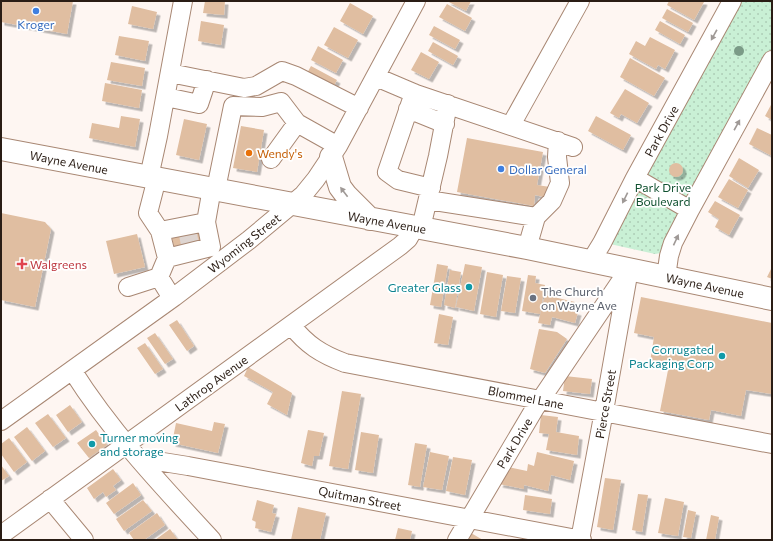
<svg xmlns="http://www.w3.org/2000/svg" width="773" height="541" font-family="Commissioner,sans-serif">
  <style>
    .grass { fill: url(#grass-dots) }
    .building { fill: #e0bea1; filter: url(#shadow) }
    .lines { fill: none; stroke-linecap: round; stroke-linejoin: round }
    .minor-tunnel { stroke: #ded5d1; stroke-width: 18; stroke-dasharray: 18 9; stroke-linecap: butt }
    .minor-casing { stroke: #a88773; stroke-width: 20 }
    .major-casing { stroke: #a88773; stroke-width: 24 }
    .minor { stroke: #fff; stroke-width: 18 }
    .major { stroke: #fff; stroke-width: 22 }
    .tree { fill: #7b9b87 }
    .oneway { fill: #9f9996 }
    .shop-dot { fill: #3f7fe0; stroke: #fff; stroke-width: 1.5 }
    .food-dot { fill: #e8710a; stroke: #fff; stroke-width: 1.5 }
    .health-dot { fill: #e0444e; stroke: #fff; stroke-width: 1.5 }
    .culture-dot { fill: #0f9aa8; stroke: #fff; stroke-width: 1.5 }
    .worship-dot { fill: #6b7280; stroke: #fff; stroke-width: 1.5 }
    .labels { text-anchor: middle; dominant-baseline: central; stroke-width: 3.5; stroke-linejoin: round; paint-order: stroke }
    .shop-label { font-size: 12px; fill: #366cbe; stroke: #fff }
    .street-label { font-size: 12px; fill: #2a1d15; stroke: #fff }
    .food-label { font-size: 12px; fill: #c56008; stroke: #fff; text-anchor: start }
    .park-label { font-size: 12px; fill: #105130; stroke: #fff }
    .health-label { font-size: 12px; fill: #be3a42; stroke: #fff; text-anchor: start }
    .culture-label { font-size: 12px; fill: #0d838f; stroke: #fff; text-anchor: end }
    .worship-label { font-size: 12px; fill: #5b616d; stroke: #fff; text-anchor: start }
  </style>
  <defs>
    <pattern id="grass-dots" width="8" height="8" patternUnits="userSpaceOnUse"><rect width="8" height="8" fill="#c9f0d5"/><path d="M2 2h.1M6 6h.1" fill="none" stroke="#adcdb6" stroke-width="1.8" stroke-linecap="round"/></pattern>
    <filter id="shadow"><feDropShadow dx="3.5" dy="3.5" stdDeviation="0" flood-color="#0004"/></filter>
  </defs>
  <rect width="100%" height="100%" fill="#fef6f2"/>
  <path class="grass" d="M732 1H772V60L661 253 655 254 610 244Z"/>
  <path class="building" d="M1 1H73L67 34 1 22Z
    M205 1H225L224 15 203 13Z
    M447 1H471L466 11Z
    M669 1H703L704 2 694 20 667 5Z
    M350 3 373 16 363 34 340 21Z
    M447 4 472 18 465 31 439 17Z
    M132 6 157 12 153 29 128 24Z
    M667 9 693 23 688 32 662 18Z
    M201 21 224 25 221 45 198 41Z
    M660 21 685 35 680 44 655 30Z
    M434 26 460 40 455 49 429 35Z
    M334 27 358 40 348 58 324 45Z
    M119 36 149 41 145 61 115 55Z
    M650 37 675 50 665 69 658 65 656 69 629 54 636 41 645 46Z
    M433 42 458 56 453 65 428 51Z
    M318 46 343 60 336 73 311 60Z
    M421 52 439 62 429 79 411 70Z
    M630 58 665 78 654 96 620 77Z
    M111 62 145 68 142 86 107 80Z
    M311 66 337 80 332 89 306 75Z
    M105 83 142 90 139 108 102 101Z
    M625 89 649 103 637 123 621 114 619 118 610 113Z
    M772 103V120L765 116Z
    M121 116 140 119 135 147 89 138 92 123 119 128Z
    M596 116 631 135 623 150 588 131Z
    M184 119 207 124 199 160 176 155Z
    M241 126 264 130 257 172 233 168Z
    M757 128 772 135V156L749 144Z
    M467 138 543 152 537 185 550 187 548 198 535 195 534 206 457 192Z
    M739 158 759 170 748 188 729 176Z
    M669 170a7 7 0 1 1 14 0a7 7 0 1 1-14 0Z
    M729 179 748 190 738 208 718 197Z
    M715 201 740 215 729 235 715 227 719 219 708 212Z
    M1 213 45 222 51 229 35 307 1 300Z
    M200 227 205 245 176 253 171 235Z
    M137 234 145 267 114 274 106 241Z
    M437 264 448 266 441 307 430 305Z
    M465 264 482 267 474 311 456 307Z
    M772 267V279L767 277Z
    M450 270 461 272 455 308 444 305Z
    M487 272 503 275 496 317 480 314Z
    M528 275 536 276 535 283 545 285 540 314 522 311Z
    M507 276 521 278 515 313 501 311Z
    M545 295 575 302 573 311 578 312 575 323 552 317 550 325 538 323Z
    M641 297 772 323V394L746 390 741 416 711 410 709 420 660 411 669 365 650 362 654 337 634 333Z
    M439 314 453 317 448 345 434 343Z
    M177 320 194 346 187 351 169 325Z
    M539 329 557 332 567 339 545 373 530 369Z
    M155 333 173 359 165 364 147 338Z
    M145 343 163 369 155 374 137 348Z
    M248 367 292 393 287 415 267 404 273 392 244 376Z
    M565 376 592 379 590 394 563 391Z
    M342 391 361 394 348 469 329 466Z
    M70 405 82 422 68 432 56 415Z
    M48 414 66 438 53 447 35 423Z
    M541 415 558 417 556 432 579 436 577 455 546 450 549 434 539 433Z
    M214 422 225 424 218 453 172 443 176 423 212 431Z
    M27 427 45 451 32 461 14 437Z
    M96 430 107 445 89 458 77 443Z
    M308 430 324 433 319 456H314L312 466 301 463Z
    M361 432 379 435 373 473 355 470Z
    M9 438 27 462 14 472 1 454V444Z
    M415 443 427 445 420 487 408 485Z
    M430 452 449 456 442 490 423 487Z
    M537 452 574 461 570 480 551 475 548 491 524 485V489L499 484 508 467 527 471 528 464 534 466Z
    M453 457 472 460 465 495 446 491Z
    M1 465 9 476 1 481Z
    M113 469 121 480 113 486 116 490 106 497 103 492 94 499 87 488Z
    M605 478 621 480 613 530 597 527Z
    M133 483 141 495 114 514 106 503Z
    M638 494 648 495 642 532 632 530Z
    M525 495 552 499 550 514 523 510Z
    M665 498 684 502 678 536 658 533Z
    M143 500 152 511 124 531 116 519Z
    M257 500 274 505 272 513 276 514 271 532 255 528 256 522 252 520Z
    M298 507 326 513 320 540H291Z
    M688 510 696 512 691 538 683 537Z
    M157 513 165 525 144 540H134L129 533Z
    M711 515 719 517 715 540H706Z
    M398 528 412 531 410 540H395Z
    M170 529 178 540H155Z
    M471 533 483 540H467Z"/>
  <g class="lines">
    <path class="minor-tunnel" d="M187 230 191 249"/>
    <defs>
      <path id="minor" d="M170 73 244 88 256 86 282 71 296 76 359 108
        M376 77 416 94 573 147
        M414 93 387 172 398 180 431 188
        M166 97 199 104 207 80
        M408 109 445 124
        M511 125 580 1
        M271 159 297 123
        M149 177 158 136 183 1
        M157 178 148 213 160 231 167 258 159 277 172 298
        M635 178 690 210
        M216 189 233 106 262 107 281 102 297 123 338 146
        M428 200 536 217 527 248
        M536 217 552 201 560 183 557 157 558 141
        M421 228 438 156 448 104
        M160 231 206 222
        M167 258 211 247 206 222 212 188
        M591 261 602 243 635 178 732 1
        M666 277 669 256 673 243 690 210 772 60
        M128 287 159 277
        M291 325C307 345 321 354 345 363L772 444
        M72 370C111 432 162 486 212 540
        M1 421 174 297 249 240 303 195 316 179 338 146 416 1
        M138 458 188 466 582 540
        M50 499 84 540
        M1 535 400 246 408 239 412 232 409 226
        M457 540 535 408 629 269
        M580 540 604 411 628 275"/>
      <path id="major" d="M1 149 527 248 772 299
        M331 157 340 187 346 195 370 219"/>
    </defs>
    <use href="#minor" class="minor-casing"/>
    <use href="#major" class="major-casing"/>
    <use href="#minor" class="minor"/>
    <use href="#major" class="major"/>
  </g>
  <circle class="tree" cx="739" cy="51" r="5"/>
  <defs><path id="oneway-solid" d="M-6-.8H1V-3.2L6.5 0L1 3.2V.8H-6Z"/></defs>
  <g class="oneway">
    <use href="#oneway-solid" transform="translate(714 35) rotate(119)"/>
    <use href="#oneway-solid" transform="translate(737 125) rotate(-61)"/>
    <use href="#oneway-solid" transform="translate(344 192) rotate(-127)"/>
    <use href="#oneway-solid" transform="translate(625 198) rotate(116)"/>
    <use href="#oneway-solid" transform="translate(676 240) rotate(-65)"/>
  </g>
  <g class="shop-dot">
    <circle cx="36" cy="11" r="4"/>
    <circle cx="501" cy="169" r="4"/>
  </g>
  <circle class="food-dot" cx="249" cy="153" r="4"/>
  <path class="health-dot" d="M20 258h4v4h4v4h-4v4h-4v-4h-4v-4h4z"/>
  <g class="culture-dot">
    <circle cx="469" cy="287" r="4"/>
    <circle cx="722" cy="356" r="4"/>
    <circle cx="92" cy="444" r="4"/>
  </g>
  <circle class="worship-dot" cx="533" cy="298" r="4"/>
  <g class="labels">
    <g class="shop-label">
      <text x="36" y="24">Kroger</text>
      <text x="509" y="169" text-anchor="start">Dollar General</text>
    </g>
    <g class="street-label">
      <text transform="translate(661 131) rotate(-61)">Park Drive</text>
      <text transform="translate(69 162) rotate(11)">Wayne Avenue</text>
      <text transform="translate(387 222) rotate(10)">Wayne Avenue</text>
      <text transform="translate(244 243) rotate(-38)">Wyoming Street</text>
      <text transform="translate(705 285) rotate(12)">Wayne Avenue</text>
      <text transform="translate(211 383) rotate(-36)">Lathrop Avenue</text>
      <text transform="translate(526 397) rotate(11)">Blommel Lane</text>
      <text transform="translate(605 404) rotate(-80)">Pierce Street</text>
      <text transform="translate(514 443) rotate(-59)">Park Drive</text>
      <text transform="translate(360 498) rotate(11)">Quitman Street</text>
    </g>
    <g class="food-label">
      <text x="257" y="153">Wendy's</text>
    </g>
    <g class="park-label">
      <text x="663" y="187">Park Drive<tspan x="663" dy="14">Boulevard</tspan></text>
    </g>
    <g class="health-label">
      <text x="30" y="264">Walgreens</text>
    </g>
    <g class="culture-label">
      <text x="461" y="287">Greater Glass</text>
      <text x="714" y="349">Corrugated<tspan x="714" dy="14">Packaging Corp</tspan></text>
      <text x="100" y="437" text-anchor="start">Turner moving<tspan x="100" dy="14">and storage</tspan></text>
    </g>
    <g class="worship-label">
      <text x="541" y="291">The Church<tspan x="541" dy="14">on Wayne Ave</tspan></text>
    </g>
  </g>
  <rect width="773" height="541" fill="none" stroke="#2a1d15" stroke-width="4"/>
</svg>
